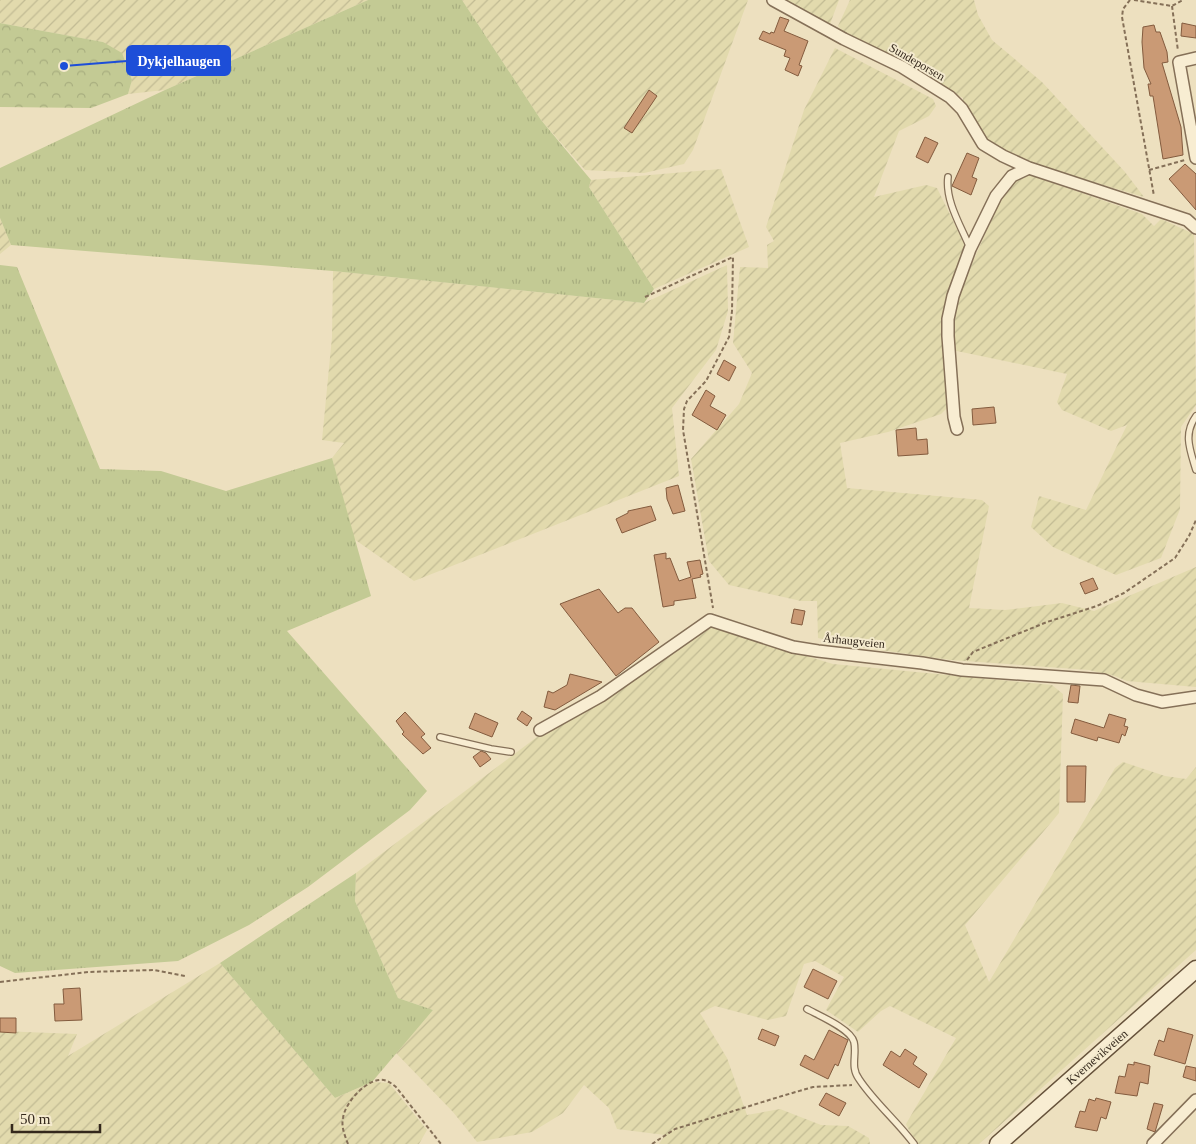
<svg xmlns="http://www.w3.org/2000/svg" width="1196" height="1144" font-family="'Times New Roman',serif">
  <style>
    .farmland { fill: url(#farmland-furrows) }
    .grass { fill: url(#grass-tufts) }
    .forest { fill: url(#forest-crowns) }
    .building { fill: #ca9a75; stroke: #835b3e }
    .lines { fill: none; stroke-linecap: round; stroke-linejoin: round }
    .lane-casing { stroke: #857058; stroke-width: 8 }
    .street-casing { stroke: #857058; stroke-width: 14 }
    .secondary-casing { stroke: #66523b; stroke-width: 19 }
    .path { stroke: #857058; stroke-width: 2; stroke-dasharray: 4 2.5; stroke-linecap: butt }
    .lane { stroke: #f8edd2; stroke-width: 5.5 }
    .street { stroke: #f8edd2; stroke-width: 11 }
    .secondary { stroke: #f8edd2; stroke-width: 16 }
    .labels { text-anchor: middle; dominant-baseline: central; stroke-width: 4; stroke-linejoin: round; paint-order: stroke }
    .street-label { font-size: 12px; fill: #34281c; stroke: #f4eace }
    .leader { fill: none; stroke: #1d4ed8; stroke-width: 2 }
    .callout-dot { fill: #1d4ed8; stroke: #f4eace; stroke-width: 2 }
    .callout { fill: #1d4ed8; stroke: #1d4ed8; stroke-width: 2 }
    .callout-label { font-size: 14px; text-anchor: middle; font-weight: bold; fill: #fff }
  </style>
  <defs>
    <pattern id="farmland-furrows" width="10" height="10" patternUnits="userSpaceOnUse" patternTransform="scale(1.25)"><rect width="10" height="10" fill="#e2daad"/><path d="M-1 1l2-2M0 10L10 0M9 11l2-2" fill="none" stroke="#c2bb94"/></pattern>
    <pattern id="grass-tufts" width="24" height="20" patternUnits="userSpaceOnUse" patternTransform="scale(1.25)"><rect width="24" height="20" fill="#c3ca94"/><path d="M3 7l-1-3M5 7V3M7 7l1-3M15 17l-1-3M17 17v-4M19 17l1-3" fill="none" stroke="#a8ae7f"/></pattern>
    <pattern id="forest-crowns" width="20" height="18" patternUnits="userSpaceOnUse" patternTransform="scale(1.25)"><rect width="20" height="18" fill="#c3ca94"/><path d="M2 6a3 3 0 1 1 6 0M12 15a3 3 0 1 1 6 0" fill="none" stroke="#a8ae7f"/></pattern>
  </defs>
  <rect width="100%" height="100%" fill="#ede0bf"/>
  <path class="farmland" d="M0 0H368L165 90 128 94 132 80 103 42 0 23Z
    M462 0H748L693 150 684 164 644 173 585 170 541 120Z
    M786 0H839L830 24Z
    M850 0H974L978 15 992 40 1042 82 1125 172 1144 197 1031 164 990 145 963 110V98L850 38 838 26Z
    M835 48 933 99 936 106 929 116 899 131 874 197 926 185 937 188 965 245 945 302 947 408 941 414 888 432 840 443 847 488 982 500 989 506 969 608 1005 610 1062 603 1094 611 1196 567V687L1127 681 1115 676 1089 670 951 660 859 647 818 638 817 601H801L729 585 709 561 691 459 739 404 752 373 733 343 740 267 768 268 767 245 774 241 766 227 804 110Z
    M721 169 749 247 654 289 589 187 591 180Z
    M1024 173 1142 214 1154 226 1161 219 1194 234 1196 405 1181 427 1180 509 1161 558 1116 575 1053 547 1031 527 1039 496 1086 510 1127 425 1111 431 1062 410 1057 402 1067 374 952 350 953 307 1004 191Z
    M0 218 11 245 0 254Z
    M727 265 728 311 716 350 672 408 679 476 414 581 354 539 332 458 344 443 322 440 332 337 333 271 644 303Z
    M708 626 833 664 1052 685 1063 694 1059 813 965 925 989 982 1115 768 1123 762 1165 776 1186 779 1196 767V950L979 1144H916L906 1124 956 1038 890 1006 881 1011 858 1032 826 1010 844 977 815 961 804 964 786 1016 768 1020 715 1006 700 1013 727 1058 747 1115 780 1109 821 1125 848 1126 869 1138 870 1144H659L665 1135 617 1129 609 1108 584 1085 563 1113 532 1132 477 1142 453 1112 396 1053 433 1010 398 998 355 901 356 873 545 731Z
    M220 963 335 1098 372 1082 389 1083 427 1130 419 1144H0V1031L77 1034 68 1056Z"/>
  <path class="grass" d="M368 0H462L541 120 591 180 589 187 654 289 644 303 333 271 11 245 0 218V168L165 90Z
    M0 265 17 267 100 469 161 471 226 491 332 458 371 596 287 631 427 791 410 810 308 887 249 925 178 961 15 973 0 966Z
    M356 873 355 901 398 998 433 1010 372 1082 335 1098 220 963Z"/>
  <path class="forest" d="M0 23 103 42 122 53 132 80 128 94 91 108 0 107Z"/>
  <path class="building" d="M780 17 789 20 784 31 808 41 799 65 802 66 798 76 785 70 790 58 784 56 786 50 759 39 763 31 770 34 771 32 774 33Z
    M1182 23 1196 26V38L1181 36Z
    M1154 25 1156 32H1160L1167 52 1168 62 1162 63 1181 127 1183 155 1163 159 1153 96H1150L1148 84H1151L1144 68 1142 42 1143 27Z
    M649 90 657 96 632 133 624 128Z
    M925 137 938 143 928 163 916 157Z
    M967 153 979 158 972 177 977 179 971 195 952 186Z
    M1185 164 1196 174V210L1169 179Z
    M724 360 736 367 729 381 717 374Z
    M706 390 715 396 710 406 726 415 717 430 692 415Z
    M994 407 996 423 973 425 972 409Z
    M916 428 917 440 927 439 928 454 898 456 896 430Z
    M678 485 685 511 673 514 667 499 666 488Z
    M651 506 656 520 622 533 616 519 628 513V511Z
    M666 553V559L670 558 679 581 691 577 687 562 700 560 703 574 700 575 701 577 692 579 696 598 674 601V605L663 607 654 555Z
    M1093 578 1098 589 1085 594 1080 583Z
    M599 589 618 613 625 608H632L659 642 616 676 560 604Z
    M794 609 805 611 802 625 791 623Z
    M570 674 602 682 555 710 544 707 548 691 553 693 567 685Z
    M1071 685 1080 686 1078 703 1068 702Z
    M522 711 532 718 527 726 517 719Z
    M405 712 425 734 421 737 431 748 423 754 402 734 404 732 396 721Z
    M475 713 498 723 492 737 469 728Z
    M1109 714 1126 719 1124 726 1128 727 1125 736 1122 734 1119 743 1098 737 1097 741 1071 733 1075 719 1104 728Z
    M481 751 486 753 491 759 480 767 473 757Z
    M1067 766H1086L1085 802H1067Z
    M813 969 837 981 828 999 804 987Z
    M80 988 82 1020 55 1021 54 1004H64L63 989Z
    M0 1018H16V1033L0 1032Z
    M1168 1028 1193 1035 1185 1064 1154 1055 1159 1040 1164 1042Z
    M762 1029 779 1036 775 1046 758 1039Z
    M829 1030 848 1040 838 1066 835 1064 828 1079 800 1065 805 1055 814 1060Z
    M905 1049 917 1057 913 1064 927 1074 919 1088 883 1065 891 1051 900 1057Z
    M1134 1062 1150 1066 1148 1084 1140 1082 1137 1096 1115 1093 1119 1076 1125 1077 1128 1064 1134 1065Z
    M1186 1066 1196 1068V1081L1183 1077Z
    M826 1093 846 1103 839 1116 819 1105Z
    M1096 1098 1111 1102 1106 1119 1101 1117 1097 1131 1075 1127 1080 1111 1085 1112 1089 1099 1095 1101Z
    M1154 1103 1163 1105 1155 1132 1147 1129Z"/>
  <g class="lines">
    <defs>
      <path id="lane" d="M948 177C945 201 961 226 970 248
        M1196 416C1183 434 1190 450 1196 470
        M440 737 491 749 511 752
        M807 1009C818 1015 851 1029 854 1042 857 1055 850 1067 859 1079 874 1102 897 1121 914 1144"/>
      <path id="street" d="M773 0 844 39 902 67 950 97 962 109 983 144 1003 156 1029 168 1187 220 1196 228
        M1196 58 1179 62 1196 158
        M957 429 954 417 948 336V319L953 296 970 249 996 196 1012 176 1029 168
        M540 730 601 696 710 620 793 647 818 651 922 663 962 670 1104 680 1136 695 1162 702 1196 697
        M1153 1144 1196 1100"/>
      <path id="secondary" d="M998 1144 1196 969"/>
    </defs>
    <use href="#lane" class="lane-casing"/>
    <use href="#street" class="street-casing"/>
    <use href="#secondary" class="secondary-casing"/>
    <path class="path" d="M1130 0 1123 9 1122 17 1154 196
      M1134 0 1172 6 1183 0
      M1172 6 1178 51
      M1149 170 1185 160
      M645 297 733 257 732 311 729 337 706 381 687 401 684 409 683 430 713 608
      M967 660 973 652 1047 622 1097 606 1124 593 1175 558 1189 536 1196 520
      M0 982 88 972 154 970 185 976
      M348 1144C345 1136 341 1127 343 1118 345 1103 364 1082 379 1080 386 1079 391 1083 396 1087L441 1144
      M652 1144 675 1129 782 1096 813 1087 852 1085"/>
    <use href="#lane" class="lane"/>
    <use href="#street" class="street"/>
    <use href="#secondary" class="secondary"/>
  </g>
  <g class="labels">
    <g class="street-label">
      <text transform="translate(917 62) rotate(30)">Sundeporsen</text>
      <text transform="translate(854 641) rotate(6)">Århaugveien</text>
      <text transform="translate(1097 1057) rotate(-41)">Kvernevikveien</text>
    </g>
  </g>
  <path class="leader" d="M64 66L127 61"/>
  <circle class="callout-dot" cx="64" cy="66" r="5"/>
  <rect class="callout" x="127" y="46" width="103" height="29" rx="5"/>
  <g class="callout-label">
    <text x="179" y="66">Dykjelhaugen</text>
  </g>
  <path d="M12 1124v8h88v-8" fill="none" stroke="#34281c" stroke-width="2.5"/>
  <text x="20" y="1124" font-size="15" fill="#34281c" stroke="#f4eace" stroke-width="4" paint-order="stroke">50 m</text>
</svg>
